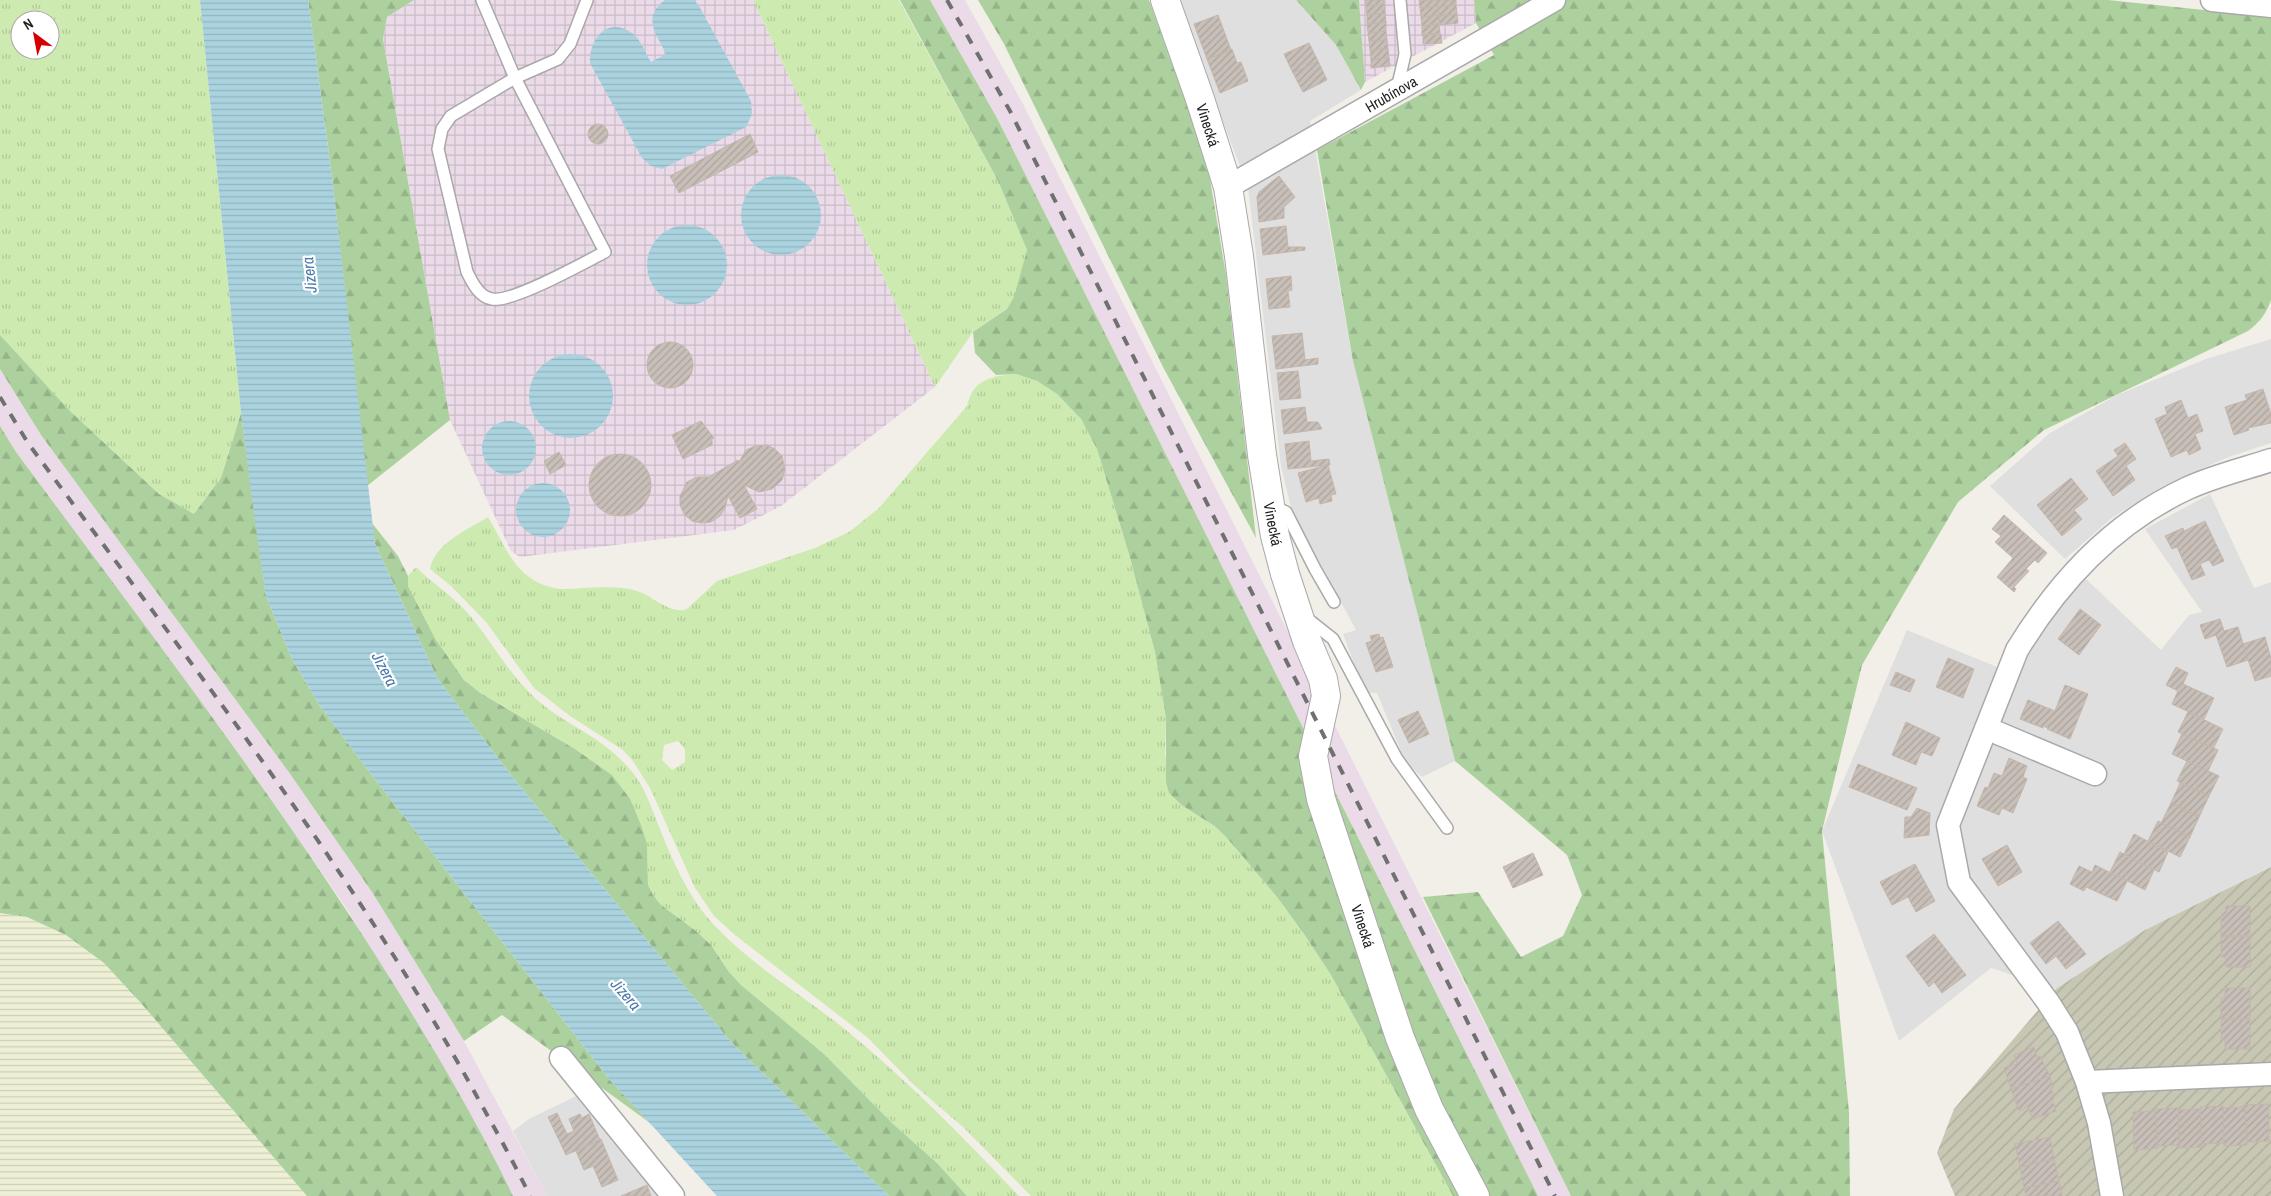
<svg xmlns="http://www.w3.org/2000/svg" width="2271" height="1196" font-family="'Archivo Narrow',sans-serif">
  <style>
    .residential { fill: #e0dfdf }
    .industrial { fill: url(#industrial-grid) }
    .railway { fill: #ebdbe8 }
    .construction { fill: url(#construction-furrows) }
    .farmland { fill: url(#farmland-rules) }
    .grass { fill: url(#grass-tufts); fill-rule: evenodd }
    .forest { fill: url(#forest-firs) }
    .water { fill: url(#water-rules) }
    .building { fill: url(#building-hatch); stroke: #c4b6ab }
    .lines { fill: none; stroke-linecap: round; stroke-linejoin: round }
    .service-casing { stroke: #a9a9a9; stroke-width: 14 }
    .minor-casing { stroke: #a9a9a9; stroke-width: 25 }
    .tertiary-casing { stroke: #a9a9a9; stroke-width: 30 }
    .service { stroke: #fff; stroke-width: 11 }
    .minor { stroke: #fff; stroke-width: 22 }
    .tertiary { stroke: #fff; stroke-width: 28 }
    .rail { stroke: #707070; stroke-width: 4; stroke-dasharray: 10 10; stroke-linecap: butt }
    .labels { text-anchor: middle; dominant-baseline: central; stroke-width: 4.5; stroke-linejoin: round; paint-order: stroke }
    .street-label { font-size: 15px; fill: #222; stroke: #fff }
    .water-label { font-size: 16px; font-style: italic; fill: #4a7aab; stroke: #fff }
  </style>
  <defs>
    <pattern id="industrial-grid" width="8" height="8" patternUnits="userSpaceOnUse" patternTransform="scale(1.25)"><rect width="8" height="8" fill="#ebdbe8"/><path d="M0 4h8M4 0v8" fill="none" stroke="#c9bcc7"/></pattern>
    <pattern id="construction-furrows" width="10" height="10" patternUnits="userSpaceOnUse" patternTransform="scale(1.25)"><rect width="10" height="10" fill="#c7c7b4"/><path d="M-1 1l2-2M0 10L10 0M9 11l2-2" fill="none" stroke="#abab9a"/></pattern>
    <pattern id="farmland-rules" width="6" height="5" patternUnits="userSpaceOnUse" patternTransform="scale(1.25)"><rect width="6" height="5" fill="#eef0d5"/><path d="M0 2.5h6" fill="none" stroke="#ccceb7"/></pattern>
    <pattern id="grass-tufts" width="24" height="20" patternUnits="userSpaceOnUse" patternTransform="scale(1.25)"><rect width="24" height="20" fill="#cdebb0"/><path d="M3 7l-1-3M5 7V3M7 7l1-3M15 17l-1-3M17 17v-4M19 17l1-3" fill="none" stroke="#b0c997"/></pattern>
    <pattern id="forest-firs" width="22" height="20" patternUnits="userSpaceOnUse" patternTransform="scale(1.25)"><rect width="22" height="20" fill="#add19e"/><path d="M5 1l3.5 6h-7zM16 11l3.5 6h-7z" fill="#95b388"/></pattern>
    <pattern id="water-rules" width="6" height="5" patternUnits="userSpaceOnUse" patternTransform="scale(1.25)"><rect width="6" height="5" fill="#aad3df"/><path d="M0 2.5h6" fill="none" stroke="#92b5bf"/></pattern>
    <pattern id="building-hatch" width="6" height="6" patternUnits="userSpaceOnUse" patternTransform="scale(1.25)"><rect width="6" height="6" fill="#c7bfb8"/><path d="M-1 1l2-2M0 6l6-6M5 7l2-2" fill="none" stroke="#aba49e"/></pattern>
  </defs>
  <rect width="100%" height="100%" fill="#f2efe9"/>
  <path class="residential" d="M1176 0H1296L1336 45 1361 90 1310 121 1353 361 1455 761 1422 777 1406 763 1377 693H1365L1343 634 1356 630 1292 512 1281 466 1248 187Z
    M2271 339V443L2226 458 2165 485 2113 517 2065 559 1990 486 2050 433 2117 395 2206 359Z
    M2210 494 2254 588 2271 582V867L2145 930 2056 989 1991 968 1899 1041 1822 831 1907 630 2019 676 2032 647 2053 614 2085 578 2161 650 2189 615 2202 612 2145 529Z
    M580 1094 665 1196H547L513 1131 529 1119Z"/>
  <path class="industrial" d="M414 0H753L935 387 781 506 734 530 520 557 511 551 450 420 383 39 387 17Z
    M1359 0H1474L1476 23 1365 82Z"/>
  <path class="railway" d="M930 0H965L1023 104 1571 1196H1538L997 118Z
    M0 369 41 435 288 771 372 892 464 1041 547 1196H513L347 909 264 789 16 452 0 426Z"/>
  <path class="construction" d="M2271 867V1196H1955L1937 1153 1954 1109 2056 989 2145 930Z"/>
  <path class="farmland" d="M0 913 27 917 66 935 104 963 140 1002 307 1196H0Z"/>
  <path class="grass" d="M0 0H200L241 413 221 478 194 515 159 494 70 411 0 335ZM20 20H50V50H20Z
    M753 0H899L998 181 1027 250 1015 297 1007 309 973 332 935 387Z
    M1016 374 1037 381 1057 394 1081 419 1097 449 1129 554 1155 652 1166 718 1165 756 1183 806 1216 827 1227 838 1277 897 1304 934 1331 975 1453 1196H1031L963 1127 914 1085 868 1038 735 935 714 916 695 888 650 788 633 761 623 750 570 716 534 688 486 622 451 586 430 569C435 543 467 530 488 517 508 551 517 583 560 589 582 589 617 584 637 591 653 596 670 615 687 609L717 581 815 548 849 532 879 508 967 406C973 379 991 376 1016 374ZM678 741 685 749V762L672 770 662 760 664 745Z
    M416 567C434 585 456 598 472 618 493 644 510 675 535 698 567 727 604 736 633 773 646 789 652 810 660 829 673 862 689 898 714 925 752 966 803 995 846 1030 908 1081 964 1138 1019 1196H967L937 1163 892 1123 824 1054 741 985 729 972 711 945 696 931 661 905 653 895 648 885 647 844 612 775 575 749 471 687 454 668 436 640 408 586V576Z"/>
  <path class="forest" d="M308 0H414L387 17 383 39 450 420 367 486 332 177Z
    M900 0H930L997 118 1538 1196H1453L1331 975 1304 934 1277 897 1227 838 1216 827 1183 806 1169 793 1166 782V718L1155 652 1129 554 1097 449 1081 419 1057 394 1037 381 1016 374 996 375 975 353 973 332 1007 309 1014 297 1027 250 998 181Z
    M978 0H1149L1207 161 1226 275 1256 538 1163 367 1004 44Z
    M1296 0H1359L1365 82 1361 90 1336 45Z
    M1474 0H2108L2271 17V300C2266 314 2260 322 2248 331L2044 430 1958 502 1862 665 1822 831 1849 1112 1850 1196H1571L1423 897 1478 892 1521 957 1563 936 1582 895 1567 855 1455 761 1353 361 1317 150 1494 55 1476 23Z
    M0 335 70 411 159 494 194 514 221 478 241 413 266 596 293 661 320 706 374 778 610 1080 650 1123 502 1015 464 1041 372 892 288 771 41 435 0 369Z
    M0 426 16 452C148 631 284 806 401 996 441 1061 480 1127 513 1196H307L140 1002 104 963 66 935 27 917 0 913Z
    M372 523 398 556 408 576V586L436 640 464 680 479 692 575 749 612 775 630 799 641 825 647 844 648 885 653 895 661 905 696 931 711 945 729 972 741 985 824 1054 892 1123 937 1163 967 1196H889L730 1041 514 779 437 678 375 544Z"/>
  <path class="water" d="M200 0H308L332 177 375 544 437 678 514 779 730 1041 889 1196H717L610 1080 374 778 320 706 293 661 266 596 255 521 241 413Z
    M665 0H694L699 6 751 101 752 114 746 127 662 169 651 166 642 158 590 63C589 38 608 16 632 33 641 39 645 53 651 62L666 54C657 34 641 18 665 0Z
    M741 215a40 40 0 1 1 80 0a40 40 0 1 1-80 0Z
    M647 265a40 40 0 1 1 80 0a40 40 0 1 1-80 0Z
    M529 396a42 42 0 1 1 84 0a42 42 0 1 1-84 0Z
    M482 448a27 27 0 1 1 54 0a27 27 0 1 1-54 0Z
    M516 510a27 27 0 1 1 54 0a27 27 0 1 1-54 0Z"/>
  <path class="building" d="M1365 0H1384V4L1366 6Z
    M1419 0H1437L1438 6 1420 8Z
    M1437 0H1456V5L1438 7Z
    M1384 4 1385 13 1367 15 1366 6Z
    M1456 5 1457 14 1439 16 1438 7Z
    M1438 6 1439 15 1421 17 1420 8Z
    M1385 13 1386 22 1367 24V15Z
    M1457 14 1458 23 1440 25 1439 16Z
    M1218 15 1231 50 1207 59 1194 24Z
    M1439 15V24L1422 26 1421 17Z
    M1386 22V31L1368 33 1367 24Z
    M1439 24 1440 33 1422 35V26Z
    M1386 31 1387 40 1369 41 1368 33Z
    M1441 34 1442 43 1423 44V35Z
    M1387 40 1388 49 1370 50 1369 41Z
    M1309 43 1318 61 1293 73 1284 54Z
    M1232 49 1237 63 1241 62 1248 81 1220 93 1207 59Z
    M1388 49 1389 58 1371 59 1370 50Z
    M1389 58 1390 66 1371 68V59Z
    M1318 61 1327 80 1303 92 1293 73Z
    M588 134a10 10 0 1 1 20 0a10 10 0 1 1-20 0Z
    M750 134 758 152 679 193 670 176Z
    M1279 176 1295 197 1284 207V218L1259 222 1257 197 1259 192Z
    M1286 226 1288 247H1305V250L1263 255 1260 229Z
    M1291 276 1292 290 1288 291 1290 307 1269 309 1266 279Z
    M1302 333 1305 360 1318 358V364L1276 369 1272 336Z
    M647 365a23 23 0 1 1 46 0a23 23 0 1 1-46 0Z
    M1298 371 1301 398 1280 400 1277 373Z
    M2263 389 2271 414V423L2248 428 2249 430 2234 435 2225 407 2247 400 2245 395Z
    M2181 400 2188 418 2197 414 2203 431 2195 434 2201 449 2189 455 2187 450 2171 457 2155 419 2167 414 2165 407Z
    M1305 407 1307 422H1318L1322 429 1284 434 1281 410Z
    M701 421 714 438 712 439V445L683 459 672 435Z
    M1309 441 1311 461 1329 459 1330 465 1288 469 1285 444Z
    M2125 443 2136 459 2126 466 2135 480 2113 496 2096 471 2118 456 2114 450Z
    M767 445 775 449 782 456 785 469 782 480 772 489 759 492 744 485 757 509 740 518 728 496 725 508 720 516 711 522 701 523 692 521 684 514 680 505V496L687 482 697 477H709L738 460 739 462 746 450 755 446Z
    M559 452 566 465 550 474 544 461Z
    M589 485a31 31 0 1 1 62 0a31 31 0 1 1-62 0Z
    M1328 465 1336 494 1331 495 1332 501 1320 504 1319 498 1306 502 1298 473Z
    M2071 478 2088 499 2074 510 2082 519 2062 536 2037 505Z
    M2004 515 2047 553 2038 563 2035 560 2026 569 2029 571 2014 587 2016 589 2014 592 1997 577 2013 558 1995 542 2001 536 1992 529Z
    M2205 521 2224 561 2213 566 2209 560 2200 564 2205 575 2192 580 2177 547 2172 549 2165 536 2183 528 2184 531Z
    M2080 609 2101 625 2079 655 2058 639Z
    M2220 619 2224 631 2238 627 2248 660 2227 667 2216 635 2205 639 2200 625Z
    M1379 634 1380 638 1383 637 1393 667 1376 672 1366 643 1372 641 1370 636Z
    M2265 637 2271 658V676L2255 681 2243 644Z
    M1948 658 1974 669 1963 698 1936 687Z
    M2176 667 2188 673 2183 684 2214 698 2204 719 2172 704 2178 691 2166 685Z
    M1896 672 1915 680 1910 692 1890 685Z
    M2065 685 2088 694 2070 739 2047 729 2048 728 2043 726V728L2020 719 2028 700 2055 711Z
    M1418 711 1429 734 1409 743 1398 720Z
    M2188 712 2223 729 2213 749 2178 732Z
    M1906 722 1940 738 1932 756 1921 752 1916 765 1892 755Z
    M2182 734 2218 750 2208 771 2172 754Z
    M2009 758 2027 766 2023 777 2027 779 2013 813 2002 808 1999 815 1977 806 1985 787 1988 788 1994 773 2002 776Z
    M2187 761 2219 776 2209 796 2177 781Z
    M1858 764 1917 788 1907 810 1849 787Z
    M2180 783 2209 796 2199 817 2171 803Z
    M2171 803 2199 817 2190 837 2161 823Z
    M1917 808 1930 813 1929 835 1904 838 1905 817H1911Z
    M2158 821 2190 837 2180 857 2148 841Z
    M2134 834 2168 852 2159 872 2124 854Z
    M2007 845 2022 872 1998 886 1982 859Z
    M2120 852 2154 870 2145 890 2110 872Z
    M1533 853 1543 875 1513 888 1503 867Z
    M1915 864 1935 901 1916 912 1908 897 1892 905 1880 882Z
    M2095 865 2127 881 2117 901 2086 887 2084 891 2070 884 2079 866 2092 872Z
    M2226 906H2250V936H2221V916H2226Z
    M2058 921 2086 954 2066 969 2056 956 2046 964 2030 943Z
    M1934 934 1966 975 1942 993 1934 982 1929 987 1906 956Z
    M2221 936H2250V967H2226V957H2221Z
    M2225 988H2250V1019H2221V998H2225Z
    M2221 1019H2250V1049H2225V1039H2221Z
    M2034 1047 2037 1057 2040 1056 2050 1076 2011 1089 2004 1068 2017 1064 2014 1055Z
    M2050 1076 2053 1087 2051 1088 2054 1098 2052 1099 2056 1111 2033 1119 2028 1107 2019 1111 2011 1089Z
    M2268 1104 2269 1141 2247 1142 2244 1105Z
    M2223 1106 2224 1143 2202 1144 2200 1107Z
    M2245 1107 2247 1145 2224 1146 2223 1108Z
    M2178 1108 2180 1145 2158 1146 2155 1109Z
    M2200 1109 2202 1147 2179 1148 2178 1110Z
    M2155 1111 2158 1148 2134 1150 2133 1112Z
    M557 1113 567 1134 574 1131 569 1119 580 1114 582 1118 589 1114 600 1140 566 1155 548 1117Z
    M2050 1137 2054 1159 2020 1167 2015 1144Z
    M601 1139 618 1180 602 1187 593 1166 584 1170 576 1151Z
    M2054 1159 2059 1181 2024 1188 2020 1167Z
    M2059 1181 2062 1196H2026L2024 1188Z
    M647 1185 651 1196H621Z"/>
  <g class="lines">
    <defs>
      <path id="service" d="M482 0 515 78 605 252C583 263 512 303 492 299 479 297 472 282 467 272L438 149 442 129 451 116 515 78 558 59 570 44 587 0
        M1397 89 1405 54 1400 0
        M1273 506 1286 512 1315 569 1334 602
        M1304 616 1333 639 1397 759 1447 828"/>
      <path id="minor" d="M2212 0 2271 6
        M1228 187 1554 0
        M1986 728 2095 774
        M561 1058 673 1196
        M2087 1082 2271 1074
        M2112 1196 2099 1123 2087 1082 2067 1032 2048 1002 1959 882 1948 825 2017 650C2059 581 2114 522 2188 488 2214 476 2244 469 2271 460"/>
      <path id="tertiary" d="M1165 0 1200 99 1228 187 1239 256 1262 455 1275 536 1285 574 1307 641 1323 679 1326 696 1313 756 1321 799 1400 1038 1429 1109 1475 1196"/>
    </defs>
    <use href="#service" class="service-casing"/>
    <use href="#minor" class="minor-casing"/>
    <use href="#tertiary" class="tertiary-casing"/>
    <use href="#service" class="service"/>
    <use href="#minor" class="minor"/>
    <use href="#tertiary" class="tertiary"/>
    <path class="rail" d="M947 0 1010 111 1555 1196
      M0 397 28 443C186 658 353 869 481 1104 498 1134 515 1165 530 1196"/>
  </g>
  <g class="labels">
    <g class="street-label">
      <text transform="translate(1391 94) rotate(-30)">Hrubínova</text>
      <text transform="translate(1208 125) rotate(72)">Vinecká</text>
      <text transform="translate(1273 524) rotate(79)">Vinecká</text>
      <text transform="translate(1363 926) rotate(72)">Vinecká</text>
    </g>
    <g class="water-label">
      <text transform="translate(309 275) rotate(-96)">Jizera</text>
      <text transform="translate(385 669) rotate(62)">Jizera</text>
      <text transform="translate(626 994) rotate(49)">Jizera</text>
    </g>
  </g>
  <g transform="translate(35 35) rotate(328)"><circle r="24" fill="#ffffff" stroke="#a7a7a7"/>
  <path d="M0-4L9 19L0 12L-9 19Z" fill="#d40000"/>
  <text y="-8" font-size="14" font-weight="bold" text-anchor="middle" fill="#222222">N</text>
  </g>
</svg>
